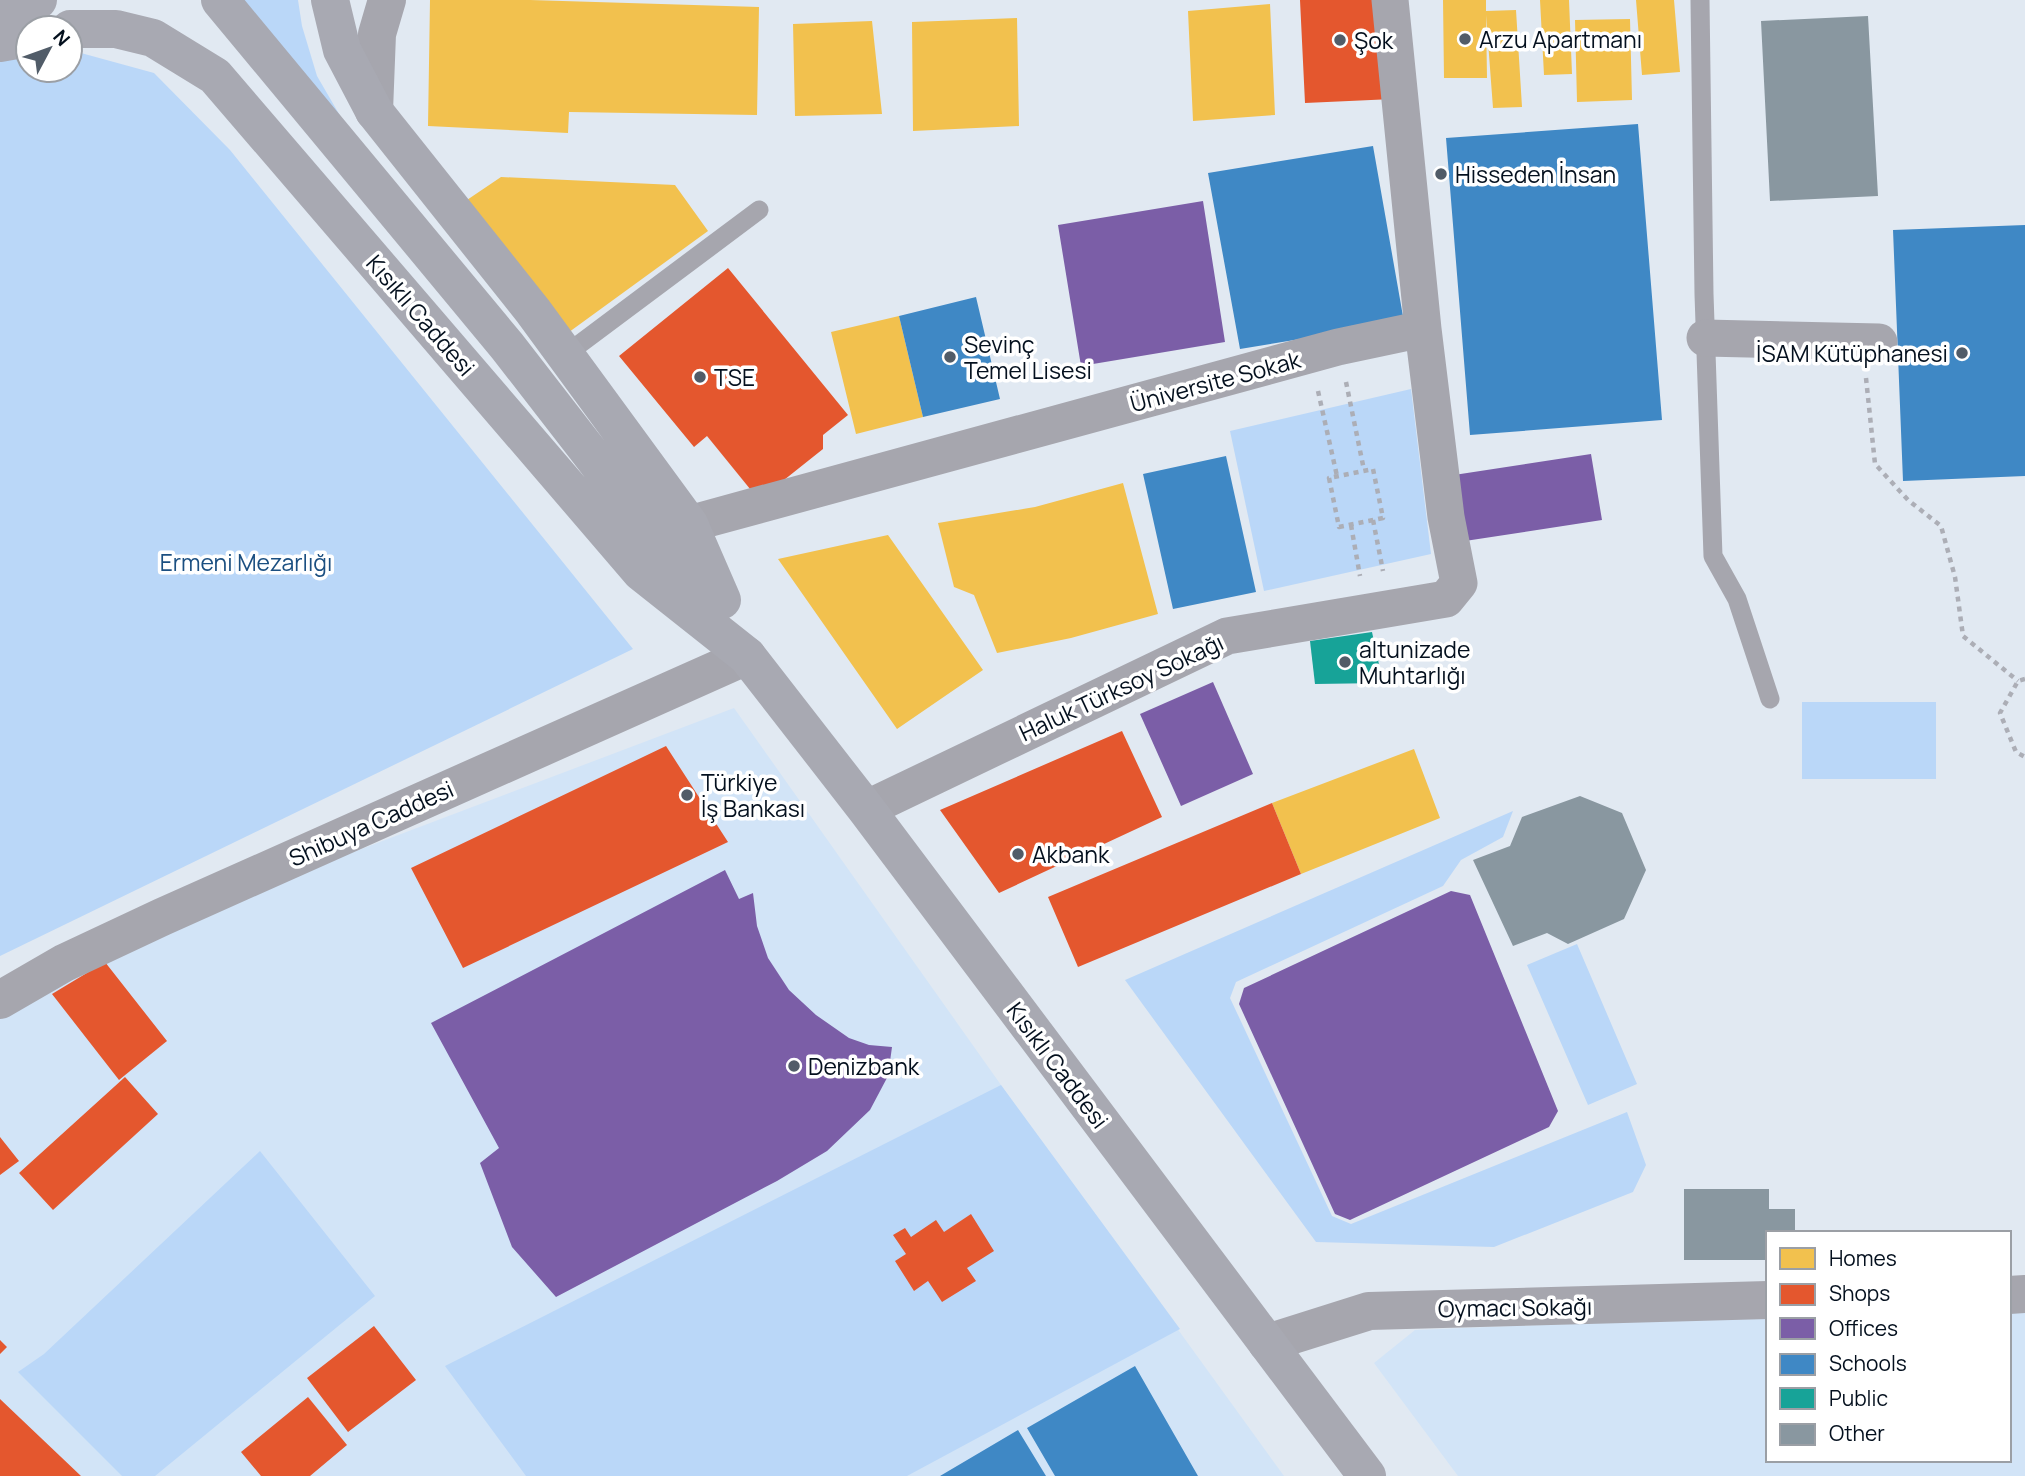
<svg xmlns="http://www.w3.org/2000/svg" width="2025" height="1476" font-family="Manrope,sans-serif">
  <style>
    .built { fill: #d2e4f7 }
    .green { fill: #bad7f8 }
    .homes { fill: #f2c14e }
    .shops { fill: #e4572e }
    .offices { fill: #7b5ea7 }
    .schools { fill: #3f88c5 }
    .public { fill: #17a398 }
    .building { fill: #8997a0 }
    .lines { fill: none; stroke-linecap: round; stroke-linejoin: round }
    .path { stroke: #acaeb6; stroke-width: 4.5; stroke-dasharray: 5 5; stroke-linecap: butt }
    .service { stroke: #a6a6ae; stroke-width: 19 }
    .minor { stroke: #a6a6ae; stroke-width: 37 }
    .tertiary { stroke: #a6a6ae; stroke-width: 38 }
    .secondary { stroke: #a6a6ae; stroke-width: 38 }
    .primary { stroke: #a8a9b2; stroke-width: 38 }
    .poi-dot { fill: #515c68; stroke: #fff; stroke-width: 2.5 }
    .labels { text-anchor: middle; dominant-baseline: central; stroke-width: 7; stroke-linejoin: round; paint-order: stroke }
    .poi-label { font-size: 23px; fill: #04101e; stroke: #fff; text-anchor: start }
    .street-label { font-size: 23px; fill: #04101e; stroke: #fff }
    .park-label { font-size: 23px; fill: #1b4f81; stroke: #fff }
  </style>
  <rect width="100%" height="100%" fill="#e1e9f2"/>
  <path class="built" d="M734 708 1001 1085 1284 1476H0V1014L261 887Z
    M2009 1307H2025V1476H1458L1374 1363 1415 1330 1768 1316V1460H2009Z"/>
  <path class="green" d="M230 0H298L302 26 317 76 364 157Z
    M28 50V70H70V50L154 73 230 150 633 649 0 956V56Z
    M1411 389 1431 554 1264 591 1230 431Z
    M1802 702H1936V779H1802Z
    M1513 811 1503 837 1461 860 1443 886 1236 982 1230 998 1332 1216 1351 1224 1627 1112 1646 1165 1633 1192 1494 1247 1316 1242 1125 980Z
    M1577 944 1637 1084 1588 1105 1527 965Z
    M1001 1085 1180 1329 907 1476H526L445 1366Z
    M260 1151 375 1296 155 1476H122L18 1372 44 1354Z"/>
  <path class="homes" d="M430 0H530L759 7 757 115 569 112 568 133 428 126Z
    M1443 0H1486V11L1516 10 1522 107 1493 108 1486 15 1487 78H1444Z
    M1540 0H1569L1572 74 1544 75Z
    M1636 0H1674L1680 72 1642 75Z
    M1270 4 1275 115 1193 121 1188 11Z
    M1017 18 1019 126 913 131 912 22Z
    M1630 19 1632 100 1577 102 1575 20Z
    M872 21 882 114 795 116 793 24Z
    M501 177 675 185 708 231 565 335 464 202Z
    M899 316 923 417 856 434 831 332Z
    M1123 483 1158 614 1071 638 997 653 974 595 954 587 938 523 1035 507Z
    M888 535 983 670 897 729 778 559Z
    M1414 749 1440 818 1301 874 1272 803Z"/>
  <path class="shops" d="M1300 0H1385L1393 99 1305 103Z
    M728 268 848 415 823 435V449L759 500 707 436 694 447 619 356Z
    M1122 731 1162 817 999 893 940 810Z
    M666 746 728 842 463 968 411 868Z
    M1272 803 1301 874 1078 967 1048 897Z
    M105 962 167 1041 119 1080 52 994Z
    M125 1077 158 1114 53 1210 19 1173Z
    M0 1137 19 1161 0 1175Z
    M971 1214 994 1251 967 1268 976 1281 942 1302 928 1281 914 1291 895 1261 906 1254 893 1235 905 1228 911 1237 936 1220 944 1232Z
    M374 1326 416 1380 348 1432 307 1378Z
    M0 1340 7 1347 0 1354Z
    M308 1397 347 1445 310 1476H261L241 1452Z
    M0 1399 81 1476H0Z"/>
  <path class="offices" d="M1203 201 1225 342 1081 366 1058 225Z
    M1591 454 1602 520 1465 541 1454 475Z
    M1213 682 1253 774 1181 806 1140 714Z
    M725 870 739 899 753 893 757 926 768 958 789 990 816 1015 849 1038 869 1045 892 1047 888 1076 870 1110 827 1151 777 1181 556 1297 512 1247 480 1163 499 1148 431 1023Z
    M1451 891 1470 895 1558 1111 1549 1127 1350 1220 1335 1214 1239 1004 1244 988Z"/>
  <path class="schools" d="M1638 124 1662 420 1470 435 1446 138Z
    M1373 146 1404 322 1240 349 1208 173Z
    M2025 225V476L1903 481 1893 230Z
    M976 297 1000 399 923 417 899 316Z
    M1226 456 1256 592 1173 609 1143 474Z
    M1135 1366 1198 1476H1055L1027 1428Z
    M1018 1430 1046 1476H940Z"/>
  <path class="public" d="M1372 632 1383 683 1315 684 1310 641Z"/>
  <path class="building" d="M1868 16 1878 196 1770 201 1761 21Z
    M1580 796 1622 813 1646 870 1624 919 1568 944 1547 933 1513 946 1473 860 1510 846 1522 817Z
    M1684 1189H1769V1209H1795V1230H1767V1260H1684Z"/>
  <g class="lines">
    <path class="path" d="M1866 378 1875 464 1908 500 1941 526 1955 577 1963 636 2018 681
      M1346 382 1364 470
      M1318 391 1337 476
      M1373 469 1383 518 1339 527 1329 478Z
      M1373 520 1383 571
      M1351 525 1360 576
      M2025 679 2018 681 2000 713 2016 752 2025 757"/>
    <path class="service" d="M1700 0 1704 294 1713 556 1737 599 1770 699
      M565 355 759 210"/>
    <path class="minor" d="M1705 338 1879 342
      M689 524 1338 347 1423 329
      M866 809 1227 636 1446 599 1459 583 1446 517 1423 329 1390 0"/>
    <path class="tertiary" d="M0 1000 64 963 162 917 747 656
      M2009 1295 2025 1294
      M1267 1343 1369 1311 1768 1300"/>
    <path class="secondary" d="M374 111 377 34 387 0"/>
    <path class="primary" d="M220 0 507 346 710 608
      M330 0 342 50 374 111 533 311 689 524 722 600
      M0 15 38 0
      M70 29H116L153 38 215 76 641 572 747 656 866 809 1367 1476
      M0 43 28 38"/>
  </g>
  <g class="poi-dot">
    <circle cx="1465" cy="39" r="7"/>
    <circle cx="1340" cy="40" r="7"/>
    <circle cx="1441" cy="174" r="7"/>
    <circle cx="1962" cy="353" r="7"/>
    <circle cx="950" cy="357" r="7"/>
    <circle cx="700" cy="377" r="7"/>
    <circle cx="1345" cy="662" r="7"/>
    <circle cx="687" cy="795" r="7"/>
    <circle cx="1018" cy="854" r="7"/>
    <circle cx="794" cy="1066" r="7"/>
  </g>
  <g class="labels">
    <g class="poi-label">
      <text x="1479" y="39">Arzu Apartmanı</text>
      <text x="1354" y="40">Şok</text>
      <text x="1455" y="174">Hisseden İnsan</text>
      <text x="964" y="344">Sevinç<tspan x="964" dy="26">Temel Lisesi</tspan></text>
      <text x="1948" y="353" text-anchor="end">İSAM Kütüphanesi</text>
      <text x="714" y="377">TSE</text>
      <text x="1359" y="649">altunizade<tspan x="1359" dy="26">Muhtarlığı</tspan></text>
      <text x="701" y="782">Türkiye<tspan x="701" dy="26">İş Bankası</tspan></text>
      <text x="1032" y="854">Akbank</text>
      <text x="808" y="1066">Denizbank</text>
    </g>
    <g class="street-label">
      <text transform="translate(421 315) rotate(49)">Kısıklı Caddesi</text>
      <text transform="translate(1215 381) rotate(-15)">Üniversite Sokak</text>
      <text transform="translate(1121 687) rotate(-25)">Haluk Türksoy Sokağı</text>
      <text transform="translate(371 823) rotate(-24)">Shibuya Caddesi</text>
      <text transform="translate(1058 1065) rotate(53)">Kısıklı Caddesi</text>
      <text transform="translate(1515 1307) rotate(-1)">Oymacı Sokağı</text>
    </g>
    <g class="park-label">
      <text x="246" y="562">Ermeni Mezarlığı</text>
    </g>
  </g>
  <rect x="1766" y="1231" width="245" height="231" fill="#ffffff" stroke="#9b9fa5" stroke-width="2"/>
  <rect x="1780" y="1248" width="35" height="21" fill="#f2c14e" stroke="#9b9fa5" stroke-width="2"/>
  <text x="1829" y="1266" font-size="21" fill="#04101e">Homes</text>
  <rect x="1780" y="1284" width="35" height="21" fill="#e4572e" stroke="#9b9fa5" stroke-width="2"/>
  <text x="1829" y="1301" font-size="21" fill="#04101e">Shops</text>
  <rect x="1780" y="1318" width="35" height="21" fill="#7b5ea7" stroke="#9b9fa5" stroke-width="2"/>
  <text x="1829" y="1336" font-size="21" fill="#04101e">Offices</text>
  <rect x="1780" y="1354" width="35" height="21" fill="#3f88c5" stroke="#9b9fa5" stroke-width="2"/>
  <text x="1829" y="1371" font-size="21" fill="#04101e">Schools</text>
  <rect x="1780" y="1388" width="35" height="21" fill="#17a398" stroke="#9b9fa5" stroke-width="2"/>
  <text x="1829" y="1406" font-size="21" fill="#04101e">Public</text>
  <rect x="1780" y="1424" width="35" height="21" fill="#8997a0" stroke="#9b9fa5" stroke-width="2"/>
  <text x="1829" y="1441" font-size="21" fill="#04101e">Other</text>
  <g transform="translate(49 49) rotate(49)"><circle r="33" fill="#ffffff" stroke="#9b9fa5" stroke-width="2"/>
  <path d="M0-5L12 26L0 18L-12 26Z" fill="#515c68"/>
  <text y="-10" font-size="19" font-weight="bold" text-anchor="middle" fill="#04101e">N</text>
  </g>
</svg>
